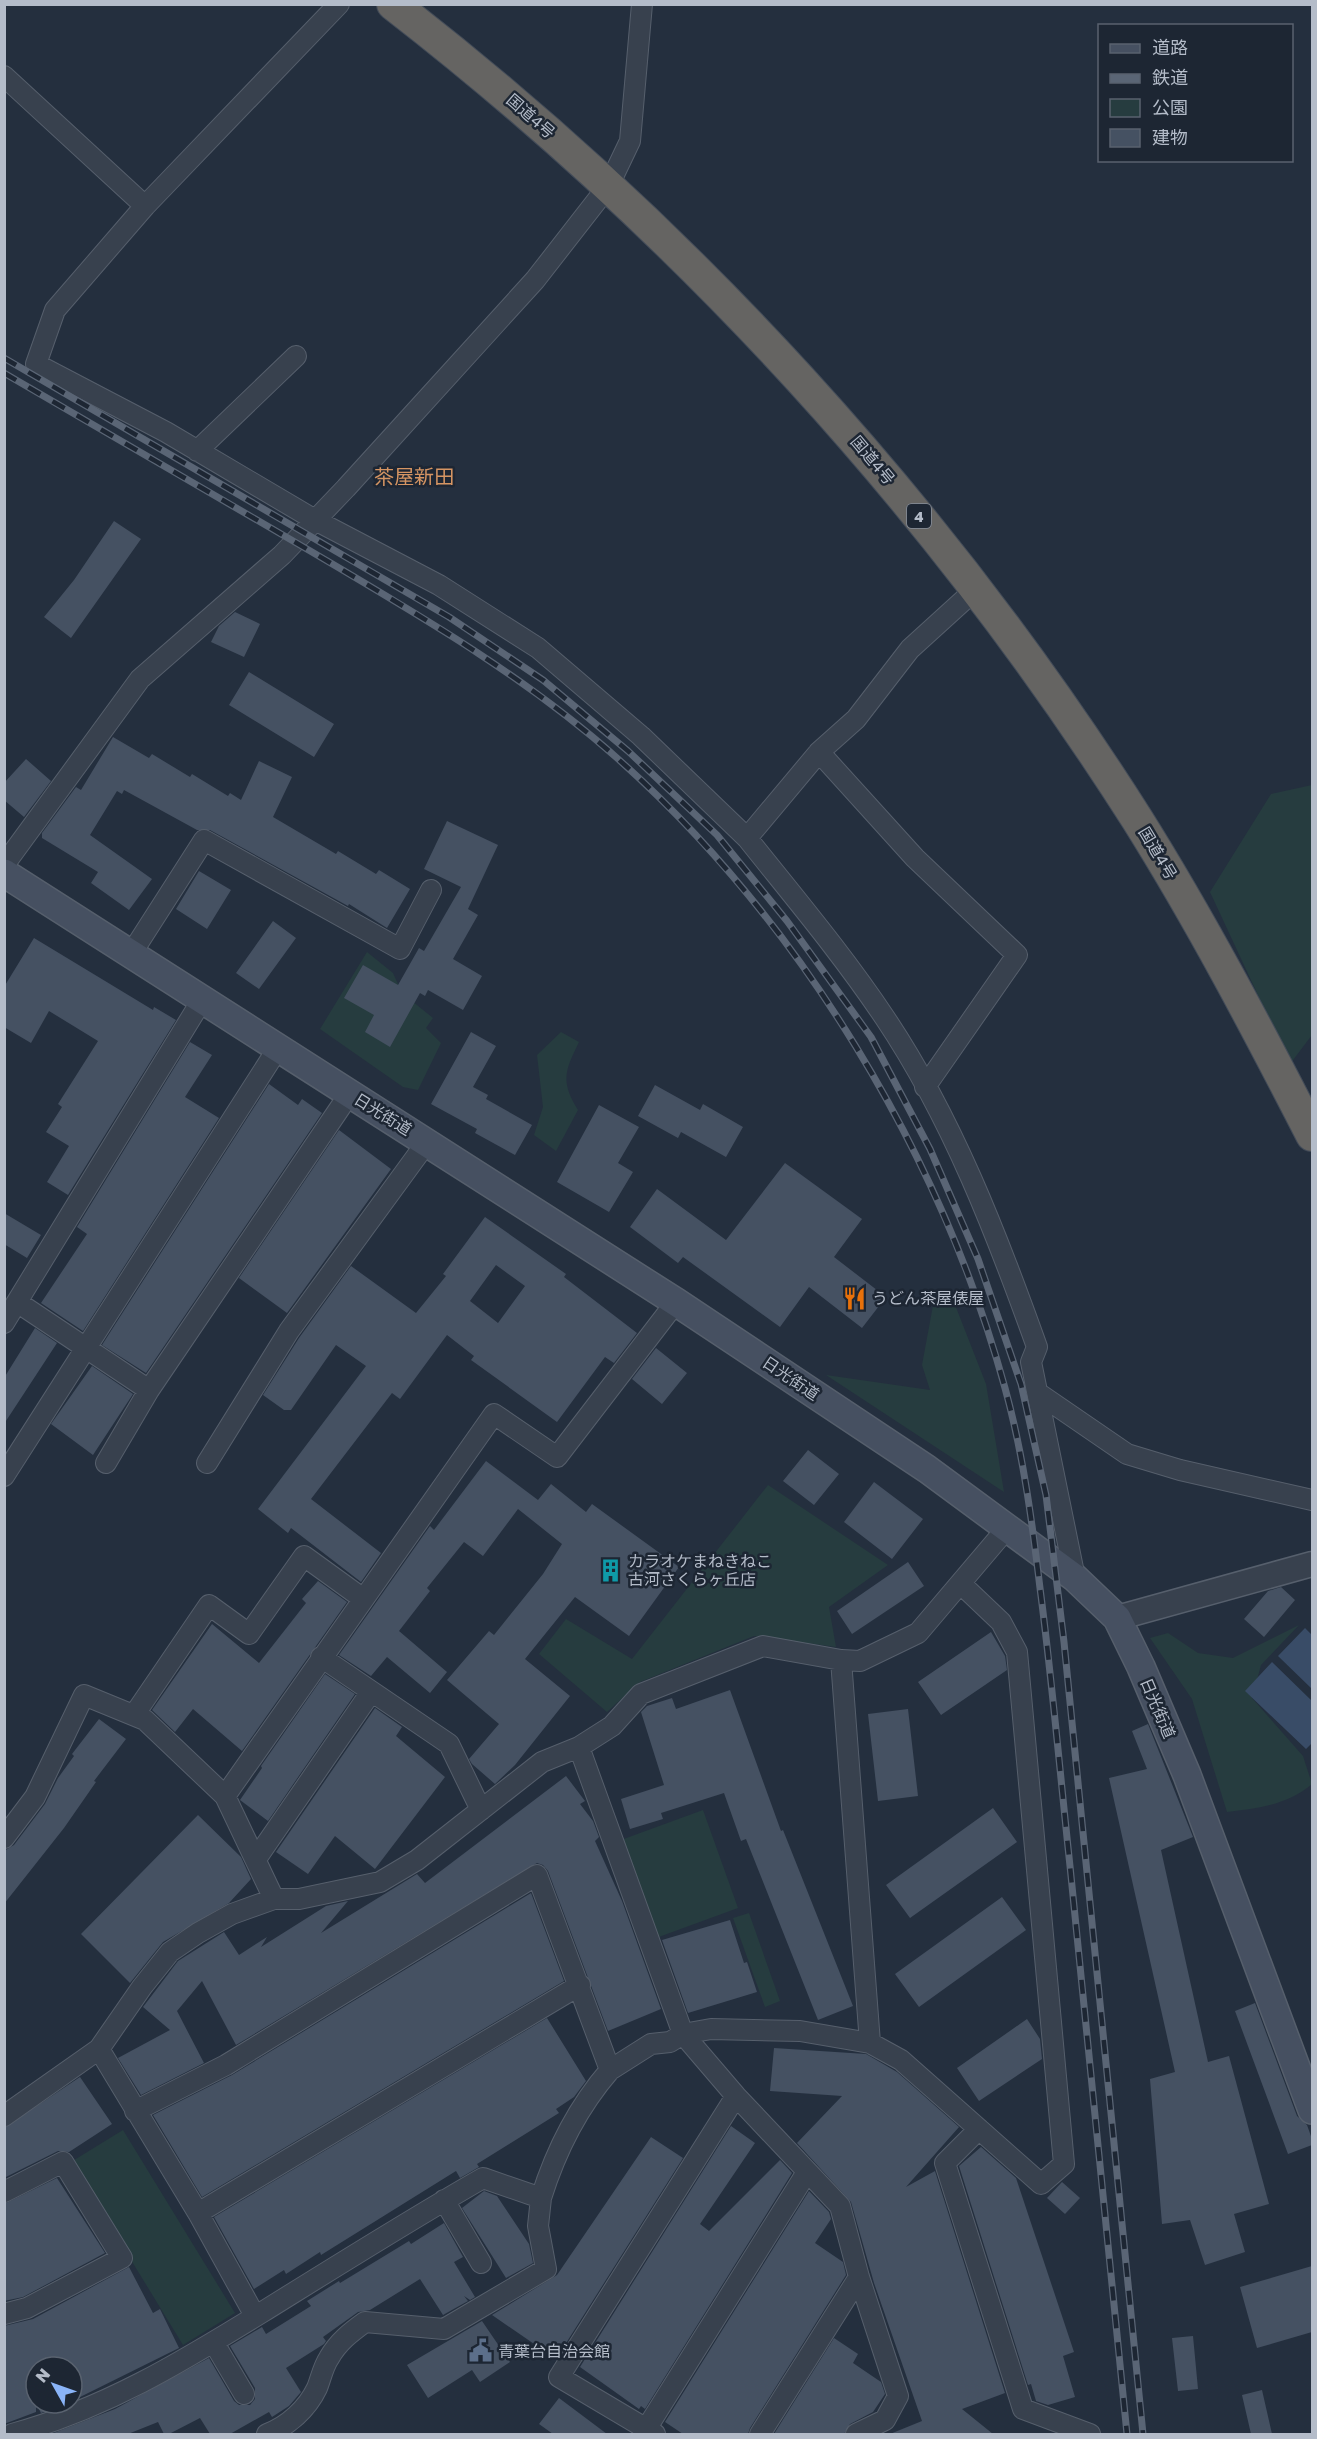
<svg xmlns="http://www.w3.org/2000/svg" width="1317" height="2439" font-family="'Golos Text','Noto Sans JP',sans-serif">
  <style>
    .green { fill: #263c3f }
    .water { fill: #394c67 }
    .building { fill: #455162; fill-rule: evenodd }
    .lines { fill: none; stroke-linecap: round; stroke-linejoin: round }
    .minor-casing { stroke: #565f6c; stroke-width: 22 }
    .tertiary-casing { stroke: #565f6c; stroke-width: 27 }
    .secondary-casing { stroke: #565f6c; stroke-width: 30 }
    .trunk-casing { stroke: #434c59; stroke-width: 34 }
    .minor { stroke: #38414e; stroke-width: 20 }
    .tertiary { stroke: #38414e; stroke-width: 24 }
    .secondary { stroke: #465061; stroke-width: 27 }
    .trunk { stroke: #656462; stroke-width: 32 }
    .rail-casing { stroke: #5a6575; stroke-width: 7 }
    .rail { stroke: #1d2633; stroke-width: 4.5; stroke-dasharray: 14; stroke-linecap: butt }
    .labels { text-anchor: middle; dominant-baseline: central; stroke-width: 5; stroke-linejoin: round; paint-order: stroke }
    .shield { fill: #1d2633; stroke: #878f9c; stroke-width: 1.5 }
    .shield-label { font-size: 15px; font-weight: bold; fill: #b4bcc9 }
    .street-label { font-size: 16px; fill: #b4bcc9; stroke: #1d2633 }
    .poi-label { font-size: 16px; fill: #b4bcc9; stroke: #1d2633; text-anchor: start }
    .quarter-label { font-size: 20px; fill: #d59563; stroke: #1d2633 }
  </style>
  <rect width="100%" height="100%" fill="#242f3e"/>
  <path class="green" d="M1312 785V1035L1290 1064 1210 892 1271 794Z
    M367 952 393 973 402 993 433 1018 426 1028 441 1043 418 1090 403 1087 320 1029Z
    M561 1032 579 1042C565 1071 560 1081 578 1110L556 1151 534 1135 543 1107 537 1055Z
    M950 1292 986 1384 1004 1492 826 1375 930 1390 922 1365 934 1300Z
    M768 1485 888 1565 829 1607 836 1647 754 1636 640 1682 607 1712 539 1654 566 1619 632 1659Z
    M1299 1625 1261 1665 1252 1698 1303 1756 1312 1784C1287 1805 1259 1808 1227 1812L1192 1699 1150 1638 1168 1633 1198 1653 1233 1658Z
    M703 1810 738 1908 656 1938 621 1840Z
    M749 1913 780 2001 765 2007 733 1918Z
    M123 2130 235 2313 183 2345 71 2162Z"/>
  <path class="water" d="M1305 1628 1312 1635V1689L1278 1656Z
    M1272 1662 1312 1701V1743L1306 1749 1245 1691Z"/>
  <path class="building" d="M114 521 141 539 71 638 44 617 74 580Z
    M235 612 260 624 244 657 211 642 219 626Z
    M249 672 334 724 314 757 229 705Z
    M113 737 149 758 152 754 190 777 192 774 228 796 230 793 241 800 259 761 292 777 273 817 336 854 338 851 376 874 379 870 410 889 387 928 349 904 348 906 210 830H197L124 790 122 794 117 791 90 835 152 879 129 910 91 883 98 872 42 838V833L76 787 81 790Z
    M26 759 51 781 24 817 4 800V783Z
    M447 821 498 845 468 909 478 915 453 959 482 976 463 1010 428 990 425 996 420 993 390 1047 365 1032 374 1015 344 998 363 965 398 985 419 948 424 951 461 887 424 869Z
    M199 871 231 890 207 929 176 909Z
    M273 921 296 938 259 989 236 973Z
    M34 938 153 1010 154 1007 176 1020 68 1195 47 1182 69 1146 46 1132 62 1107 58 1104 98 1041 49 1011 31 1043 4 1027V987Z
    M471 1032 496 1046 473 1087 488 1095 486 1099 532 1125 515 1155 475 1133 477 1129 431 1104Z
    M190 1042 212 1055 185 1097 219 1118 83 1331 41 1303 87 1234 77 1227Z
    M269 1084 298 1105 302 1099 322 1113 146 1373 102 1345Z
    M655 1085 700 1110 703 1104 743 1127 726 1157 681 1132 678 1138 638 1116Z
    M599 1105 639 1127 618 1163 633 1172 609 1212 557 1182Z
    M339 1130 391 1169 287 1313 239 1278Z
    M785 1163 862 1219 834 1257 886 1297 862 1328 809 1287 780 1327 683 1257 678 1263 630 1227 657 1189 726 1240Z
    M4 1213 41 1235 27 1258 4 1244Z
    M485 1217 566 1274 564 1277 637 1333 614 1363 605 1357 557 1422 471 1360 474 1356 447 1335 400 1399 392 1393 311 1499 381 1553 361 1582 291 1528 288 1533 258 1509 366 1366 336 1345 291 1410H284L263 1395 299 1338 351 1266 416 1313 446 1276 443 1274ZM496 1265 525 1286 498 1323 470 1301Z
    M35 1328 57 1343 4 1424V1378Z
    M656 1348 687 1373 662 1404 632 1379Z
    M92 1366 133 1394 93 1455 51 1424Z
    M808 1450 839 1474 814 1505 783 1481Z
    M486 1461 538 1500 551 1484 586 1512 592 1504 679 1567 629 1636 575 1597 525 1659 570 1696 515 1765 495 1784 472 1764 469 1759 499 1724 447 1680 489 1631 494 1635 543 1574 562 1544 518 1509 483 1556 464 1542 427 1588 430 1591 399 1631 447 1672 430 1693 387 1657 371 1676 339 1655 430 1526 434 1530Z
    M874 1482 923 1519 892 1559 844 1522Z
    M908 1562 924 1586 852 1634 837 1611Z
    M318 1581 347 1602 242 1751 193 1709 175 1732 152 1710 212 1624 259 1663 306 1603 302 1599Z
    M1281 1587 1295 1600 1264 1637 1244 1619 1268 1591Z
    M991 1632 1005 1656 1007 1670 941 1715 918 1682Z
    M325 1674 355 1694 268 1821 240 1800 262 1768 261 1766Z
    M730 1690 781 1831 783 1830 853 2006 818 2020 746 1839 741 1841 724 1793 661 1813 663 1819 630 1829 621 1799 664 1785 641 1712 647 1706 672 1698 676 1709Z
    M375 1708 402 1727 396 1736 445 1777 375 1869 335 1836 308 1874 276 1852Z
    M908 1709 918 1796 878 1801 868 1714Z
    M99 1719 126 1739 94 1781 96 1782 64 1828 4 1904V1851L14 1845 45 1804 58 1778 74 1756 72 1754Z
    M1148 1724 1193 1837 1161 1850 1208 2062 1229 2056 1269 2204 1234 2214 1245 2252 1205 2265 1190 2220 1162 2224 1150 2079 1175 2072 1109 1778 1147 1769 1132 1731Z
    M566 1776 585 1801 580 1804 593 1821 599 1837 595 1841 622 1901 661 2009 608 2031 548 1871 543 1865 537 1863 236 2045 202 1981 177 2011 204 2063 141 2095 118 2058 170 2030 143 2007 178 1961 224 1932 239 1955 267 1937 261 1947 326 1906 348 1901 321 1933 417 1874 425 1883Z
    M993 1808 1017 1842 910 1918 886 1885Z
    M198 1815 241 1857 251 1879 229 1903 163 1942 130 1983 81 1934Z
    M531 1893 564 1981 202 2197 153 2115 232 2075Z
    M1002 1897 1026 1930 919 2007 895 1974Z
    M730 1920 744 1963 747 1962 757 1992 688 2013 662 1940Z
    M1255 2003 1297 2116 1307 2125 1312 2139V2145L1288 2154 1235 2011Z
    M547 2018 586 2081 574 2097 556 2109 559 2113 477 2164 479 2167 460 2178 456 2171 321 2255 320 2252 286 2274 284 2270 254 2289 214 2217Z
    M1027 2019 1040 2039 1042 2059 979 2101 957 2068Z
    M774 2048 866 2054 897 2072 959 2127 906 2187 935 2171 1005 2393 962 2409 993 2434H890L922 2421 874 2283 851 2202 797 2143 842 2096 770 2091Z
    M80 2077 112 2124 69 2152 58 2151 4 2178V2128Z
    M731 2126 755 2143 700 2224 709 2231 780 2160 792 2173 645 2409 641 2406 639 2409 580 2367Z
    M651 2137 683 2158 556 2359 492 2315 557 2275Z
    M981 2147 1016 2178 1074 2352 1063 2356 1075 2397 1048 2405 1036 2401 1031 2384 1028 2385 959 2166Z
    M57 2178 105 2253 23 2297 4 2301V2204Z
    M1062 2182 1080 2198 1065 2214 1047 2198Z
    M484 2191 497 2196 529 2244 533 2263 506 2278 462 2208Z
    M809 2191 829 2212 831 2219 815 2243 843 2262 846 2275 750 2428 748 2434H683L665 2422Z
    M444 2223 463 2257 454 2262 475 2297 470 2300 464 2296 468 2301 443 2315 420 2279 370 2310 358 2312 323 2337 326 2341 324 2344 286 2368 301 2392 289 2406 272 2417 269 2412 230 2434H210L200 2418 169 2434H164L158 2422 128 2434H51L115 2409 209 2358 234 2401 239 2405H250L255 2399V2388L230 2346 262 2327 266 2334 311 2306 307 2301 339 2281 340 2283 409 2241 411 2244Z
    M1312 2266V2332L1257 2348 1240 2287Z
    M129 2267 153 2313 160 2309 179 2348 72 2401V2367H36V2412L4 2424V2326L33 2319Z
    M482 2321 510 2362 480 2382 472 2370 428 2398 407 2365Z
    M1193 2336 1198 2389 1178 2391 1172 2338Z
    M834 2338 858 2354 853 2363 881 2382 885 2394 873 2412 850 2424 844 2434H774Z
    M1262 2390 1272 2434H1251L1242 2395Z
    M559 2398 607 2434H553L539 2424Z
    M36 2403H67L41 2413Z"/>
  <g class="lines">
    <defs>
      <path id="minor" d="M339 4 145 206 55 310 36 364 166 432 315 520 439 585 538 648 641 736 747 838
        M4 76 145 206
        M197 451 296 356
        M976 589 910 649 856 719 819 752 747 838C794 897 843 955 885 1018 952 1118 997 1235 1037 1347L1031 1362 1075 1578
        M819 752 915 858 1017 955 925 1087
        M4 865 140 679 282 555 346 488 535 280 609 185 630 141 642 4
        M131 954 204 840 400 949 431 890
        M17 1302 149 1390
        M4 1323 202 1000
        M1038 1393 1127 1454 1180 1470 1312 1500
        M106 1463 149 1390 350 1093
        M207 1463 289 1331 427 1142
        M4 1476 278 1048
        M321 1657 449 1744 481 1810
        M841 1660 870 2043
        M134 1715 209 1605 249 1634 304 1556 362 1598
        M579 1747 683 2034 736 2096 840 2206 859 2277 898 2396 885 2420 856 2434
        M225 1796 494 1414 557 1457 676 1302
        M4 1838 35 1797 84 1695 145 1720 225 1796 274 1899
        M256 1859 371 1692
        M99 2049 198 2213 255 2316
        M610 2070 651 2044 670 2042 683 2034 711 2029 800 2031 870 2043 901 2060 1041 2184 1064 2164 1017 1652 1001 1622 961 1584
        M4 2116 99 2049 142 1987 170 1952 198 1933 232 1914 274 1899H299L380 1882 417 1860 542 1762 579 1747 612 1726 641 1694 763 1646 841 1660 860 1661 918 1633 1008 1527
        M979 2129 945 2163 1023 2409 1090 2434
        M4 2192 63 2162 122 2258 27 2308 4 2314
        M444 2200 481 2263
        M198 2213 580 1985
        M214 2343 244 2394
        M12 2434C104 2409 180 2363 261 2313 335 2267 408 2221 483 2178L541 2198C556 2150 577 2108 610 2070L537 1875 226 2065 135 2111
        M267 2434C288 2426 307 2409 317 2388 321 2378 323 2367 329 2358 338 2342 351 2332 365 2322L444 2329 546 2269 538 2226 541 2198
        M643 2434 807 2172
        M655 2434 559 2377 736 2096
        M760 2434 859 2277"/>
      <path id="tertiary" d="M1117 1618 1312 1564"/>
      <path id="secondary" d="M4 873 676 1302 927 1469 1075 1578 1117 1618 1141 1667 1187 1775 1312 2110"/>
      <path id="trunk" d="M393 4C686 231 938 506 1137 819 1201 921 1257 1028 1312 1135"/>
    </defs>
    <use href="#minor" class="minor-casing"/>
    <use href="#tertiary" class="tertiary-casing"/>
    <use href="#secondary" class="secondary-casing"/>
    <use href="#trunk" class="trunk-casing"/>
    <use href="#minor" class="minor"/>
    <use href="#tertiary" class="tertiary"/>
    <use href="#secondary" class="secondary"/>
    <use href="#trunk" class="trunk"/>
    <defs>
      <path id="rail" d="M4 358 449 617 543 680 628 751 717 835 787 921 871 1037 930 1149 978 1259 1021 1384 1046 1495 1064 1642 1143 2434
        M4 373C107 433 209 492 312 552 417 614 525 676 617 758 800 921 940 1152 1005 1388 1023 1453 1032 1521 1040 1588 1052 1680 1060 1773 1070 1866 1089 2055 1108 2245 1127 2434"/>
    </defs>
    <use href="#rail" class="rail-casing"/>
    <use href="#rail" class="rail"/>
  </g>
  <defs>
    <symbol id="restaurant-bare" viewBox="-9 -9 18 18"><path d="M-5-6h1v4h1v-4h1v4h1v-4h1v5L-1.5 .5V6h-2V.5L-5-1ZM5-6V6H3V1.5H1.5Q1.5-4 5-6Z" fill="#e8710a" stroke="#1d2633" stroke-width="2.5" paint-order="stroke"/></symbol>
    <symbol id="building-bare" viewBox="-9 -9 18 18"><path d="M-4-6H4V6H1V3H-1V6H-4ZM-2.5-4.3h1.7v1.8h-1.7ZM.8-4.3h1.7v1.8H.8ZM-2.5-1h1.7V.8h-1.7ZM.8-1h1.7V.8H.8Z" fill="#0f9aa8" stroke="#1d2633" stroke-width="2.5" paint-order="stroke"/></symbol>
    <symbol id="civic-bare" viewBox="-9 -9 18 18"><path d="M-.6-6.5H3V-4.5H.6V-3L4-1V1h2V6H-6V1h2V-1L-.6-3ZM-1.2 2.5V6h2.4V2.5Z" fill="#5c6f8a" stroke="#1d2633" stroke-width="2.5" paint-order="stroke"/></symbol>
  </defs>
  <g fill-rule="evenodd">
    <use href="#restaurant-bare" x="838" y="1282" width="33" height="33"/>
    <use href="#building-bare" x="594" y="1554" width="33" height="33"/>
    <use href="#civic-bare" x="464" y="2334" width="33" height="33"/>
  </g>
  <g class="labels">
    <rect class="shield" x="907" y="504" width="24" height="24" rx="4.5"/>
    <g class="shield-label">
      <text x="919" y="516">4</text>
    </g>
    <g class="street-label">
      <text transform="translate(531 116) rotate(41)">国道4号</text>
      <text transform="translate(873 460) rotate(50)">国道4号</text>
      <text transform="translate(1158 853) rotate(59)">国道4号</text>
      <text transform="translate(383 1114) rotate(32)">日光街道</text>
      <text transform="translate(791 1378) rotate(34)">日光街道</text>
      <text transform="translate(1158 1708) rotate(67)">日光街道</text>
    </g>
    <g class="poi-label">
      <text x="872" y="1298">うどん茶屋俵屋</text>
      <text x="628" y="1561">カラオケまねきねこ<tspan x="628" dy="18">古河さくらヶ丘店</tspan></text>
      <text x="498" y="2351">青葉台自治会館</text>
    </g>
    <g class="quarter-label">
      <text x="414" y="476">茶屋新田</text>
    </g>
  </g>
  <rect width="1317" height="2439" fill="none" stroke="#b4bcc9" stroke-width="12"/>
  <rect x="1098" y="24" width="195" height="138" fill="#1d2633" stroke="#59626f" stroke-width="1.5"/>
  <rect x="1110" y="44" width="30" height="9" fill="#465061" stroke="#59626f" stroke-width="1.5"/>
  <text x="1152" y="54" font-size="18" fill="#b4bcc9">道路</text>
  <rect x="1110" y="74" width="30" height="9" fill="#5a6575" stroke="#59626f" stroke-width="1.5"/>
  <text x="1152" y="84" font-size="18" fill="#b4bcc9">鉄道</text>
  <rect x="1110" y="99" width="30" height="18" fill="#263c3f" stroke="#59626f" stroke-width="1.5"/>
  <text x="1152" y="114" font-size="18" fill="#b4bcc9">公園</text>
  <rect x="1110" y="129" width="30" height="18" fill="#455162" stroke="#59626f" stroke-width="1.5"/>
  <text x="1152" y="144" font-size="18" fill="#b4bcc9">建物</text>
  <g transform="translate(54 2385) rotate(310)"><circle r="28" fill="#1d2633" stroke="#59626f" stroke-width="1.5"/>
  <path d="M0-4.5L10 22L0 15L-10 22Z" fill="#8ab4f8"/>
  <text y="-9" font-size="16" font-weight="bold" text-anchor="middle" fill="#b4bcc9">N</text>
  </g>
</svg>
